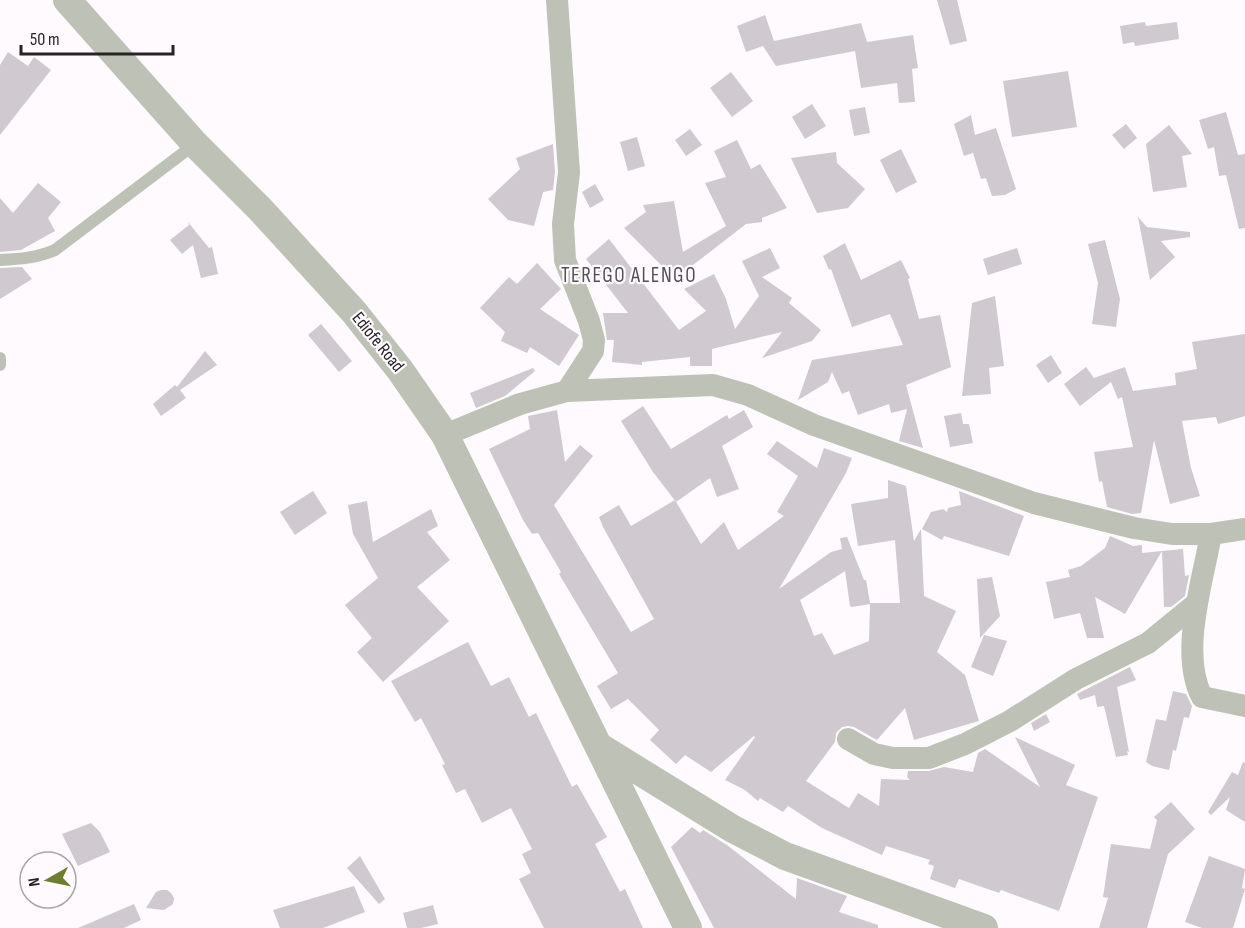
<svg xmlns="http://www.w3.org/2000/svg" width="1245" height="928" font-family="'Sofia Sans Condensed',sans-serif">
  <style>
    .building { fill: #d0c9d0; fill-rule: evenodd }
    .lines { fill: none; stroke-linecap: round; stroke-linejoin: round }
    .service { stroke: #bec2b6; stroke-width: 12 }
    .minor { stroke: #bec2b6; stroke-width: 22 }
    .tertiary { stroke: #bec2b6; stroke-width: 28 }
    .labels { text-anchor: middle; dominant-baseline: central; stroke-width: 4.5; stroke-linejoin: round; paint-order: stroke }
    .street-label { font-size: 18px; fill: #262326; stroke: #fefafe }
    .quarter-label { font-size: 21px; letter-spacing: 1.5px; fill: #544f55; stroke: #fefafe }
  </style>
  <rect width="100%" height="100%" fill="#fefafe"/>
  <path class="building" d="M937 0H957L967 41 950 45Z
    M765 15 774 41 861 23 867 42 913 35 918 68 912 69 915 102 899 103 897 83 861 88 855 51 776 66 763 46 746 52 737 26Z
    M1145 22 1146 26 1177 22 1179 39 1135 46 1134 42 1123 44 1120 26Z
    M8 52 28 66 34 57 51 70 0 135V65Z
    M1068 71 1077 127 1012 137 1003 81Z
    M731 72 753 101 732 117 710 88Z
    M812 104 826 126 805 139 792 117Z
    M865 107 870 133 854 136 849 110Z
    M1226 112 1238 155 1245 154V228L1239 229 1226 175 1219 176 1214 147 1208 149 1199 120Z
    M971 115 975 135 996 128 1016 189 1005 195 992 196 986 178 981 179 973 153 964 156 954 124Z
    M1126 124 1137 138 1124 149 1112 135Z
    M1169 125 1192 154 1182 156 1187 187 1153 192 1146 144Z
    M690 129 702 145 686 156 675 140Z
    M637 137 645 166 628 171 620 142Z
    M737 140 751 169 760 164 787 208 762 218V222L746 224 675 279 624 228 646 212 643 205 674 201 683 252 726 226 705 183 726 177 714 151Z
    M553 144 555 172 553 190 543 192 534 226 508 220 488 199 520 169 516 158Z
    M901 149 917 182 896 193 880 160Z
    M836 152 837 163 865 189 848 208 817 213 791 158Z
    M38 183 61 202 48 218 55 231 21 250 0 252V198L13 213Z
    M595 184 604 200 590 208 582 192Z
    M1138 217 1147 227 1190 232V237L1161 241 1175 257 1150 280Z
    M188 222 209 248 212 247 218 274 201 278 193 245 182 254 170 240 189 225Z
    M609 239 679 330 706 311 684 289 714 274 726 299 735 329 759 296 742 261 770 248 780 268 762 277 792 298 789 303 821 330 812 341 762 358 782 332 712 349V366H690V357L642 362V365L612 362 614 340H607L603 313H628L586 259Z
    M1105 240 1120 299 1116 327 1092 324 1098 283 1088 244Z
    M845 243 861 280 901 260 910 278 908 279 919 319 940 315 951 367 906 385 923 448 899 441 907 409 891 413 889 404 858 415 849 391 842 394 832 372 828 382 798 400 812 360 903 345 890 314 852 327 831 269 829 270 823 256Z
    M1017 248 1022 264 988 275 983 259Z
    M537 263 561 289 540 309 579 335 559 366 530 347 527 353 501 341 505 332 480 308 509 277 517 284Z
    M22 267 32 279 0 299V268Z
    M995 296 1004 366 989 368 991 394 962 396 972 303Z
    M321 324 352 361 339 372 308 335Z
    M1245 334V416L1218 424 1216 417 1182 421 1191 468 1200 496 1170 504 1154 440 1141 513 1132 514 1107 507 1102 481 1099 482 1094 452 1133 447 1122 397 1118 399 1111 382 1080 406 1064 384 1086 367 1094 378 1125 367 1133 391 1176 385 1175 373 1197 369 1192 342Z
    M205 351 217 365 180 390 186 398 161 416 153 404 175 385 177 387Z
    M1051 355 1062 373 1048 383 1036 365Z
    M533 368 535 371 505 396 476 408 470 393Z
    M643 406 671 449 727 415 729 419 744 410 753 427 722 446 739 489 717 497 710 478 676 502 653 472 621 421Z
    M557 410 565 462 580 445 593 456 554 505 631 632 654 619 603 527 599 517 619 505 631 526 675 500 701 544 724 522 738 550 784 516 777 512 798 476 767 454 777 441 817 468 824 448 852 458 846 473 779 589 831 552 842 549 840 538 847 537 864 580H866L870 603H900L895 540 858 546 851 504 888 498V480L906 486 914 541 921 529 924 596 956 611 937 652 965 675 979 721 914 740 905 708 877 740 854 727 848 726 842 727 836 733 835 742 806 781 849 808 858 793 879 806 881 779 910 780 907 777 908 771H929L944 767 973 772 978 753 985 749 1040 787 1015 737 1075 765 1066 785 1098 797 1059 911 1001 890 999 893 959 879 955 888 930 879 934 866 928 864 930 860 886 846 882 855 822 828 788 806 783 812 760 798 758 801 745 790 725 780 755 737 754 736 711 772 685 755 676 764 650 740 659 730 628 699 611 709 597 686 618 673 559 574 561 572 538 533 532 534 523 520 489 449 530 429 528 416ZM845 571 850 606 852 607 870 604 869 641 834 655 822 633 814 636 800 600Z
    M961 413 963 424H969L973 443 950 447 944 416Z
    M313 491 327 513 295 535 280 512Z
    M959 491 1024 516 1009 556 944 536 942 540 922 529 931 512 943 509 947 512 948 508 961 505Z
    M367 501 373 542 431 509 438 526 427 532 450 560 417 587 449 621 383 682 357 652 372 638 345 605 378 578 353 534 348 505Z
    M1110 536 1133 546 1142 545V553L1162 551 1125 614 1095 597 1104 638H1087L1080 613 1054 619 1046 582 1070 577 1068 570 1081 566 1105 548Z
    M1183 549 1185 576 1189 575 1185 596 1171 607H1164L1162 551Z
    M992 577 1000 616 980 638 977 579Z
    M984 635 1007 641 993 676 971 667Z
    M468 642 491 686 509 677 529 717 536 713 572 787 577 784 607 837 595 844 620 892 625 889 643 928H544L519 879 531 873 522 854 532 849 511 808 482 823 465 789 456 793 442 765 445 764 421 718 415 722 391 681Z
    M1130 667 1136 680 1117 687 1129 752 1127 751 1128 755 1116 757 1104 706 1097 707 1095 695 1080 700 1077 694Z
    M1173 691 1186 694 1192 706 1189 718 1184 717 1176 751 1173 750 1169 770 1152 766 1146 762 1156 719 1166 721Z
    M1046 714 1050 722 1034 731 1031 723Z
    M1243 762 1245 763V822L1226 810 1230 797 1211 815 1208 812 1232 772 1238 775Z
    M1171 802 1195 829 1168 854 1147 928H1099L1108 898 1103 897 1111 844 1150 849 1157 820 1154 817Z
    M91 823 100 832 110 852 78 866 62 834Z
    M692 827 700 833 703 830 727 845 796 899 797 878 847 896 839 912 878 925V928H714L671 847Z
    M360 856 385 899 379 904 347 868Z
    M1209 856 1245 869 1242 888 1245 889 1233 928H1202L1185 922Z
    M354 886 365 912 323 928H280L273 910Z
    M161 890H167L171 893 174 898 173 904 164 910 146 908 156 892Z
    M134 904 141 920 124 928H78Z
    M433 905 438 924 421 928H407L403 913Z"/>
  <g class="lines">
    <path class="service" d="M0 260C19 259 37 258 55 250L195 144
      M0 358V365"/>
    <path class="minor" d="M557 0 569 172 563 224 565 260 589 321 594 340 593 351 567 391
      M445 435 520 404 567 391 713 385 748 395 814 425 1034 503 1134 528 1172 534H1211L1245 529
      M1211 534C1203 581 1179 653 1202 697L1245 706
      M848 739 874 754 893 758H929L965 744 1010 721 1076 679 1148 643 1197 603"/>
    <path class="tertiary" d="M67 0 195 144 260 209 354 312 400 370 445 435 688 928
      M600 747 733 829 785 856 984 928"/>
  </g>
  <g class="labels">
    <g class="street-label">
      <text transform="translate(378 342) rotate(51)">Ediofe Road</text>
    </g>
    <g class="quarter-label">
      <text x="629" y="275">TEREGO ALENGO</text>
    </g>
  </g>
  <g transform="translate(48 880) rotate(261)"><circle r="28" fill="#fefafe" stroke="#a8a4a8" stroke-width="1.5"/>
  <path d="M0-4.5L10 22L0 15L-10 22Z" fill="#6d7e2e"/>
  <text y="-9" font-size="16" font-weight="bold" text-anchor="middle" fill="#262326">N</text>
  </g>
  <path d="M21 45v9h152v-9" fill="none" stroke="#262326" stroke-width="3"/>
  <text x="30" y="45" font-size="18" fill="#262326" stroke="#fefafe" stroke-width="4.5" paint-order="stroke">50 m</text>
</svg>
